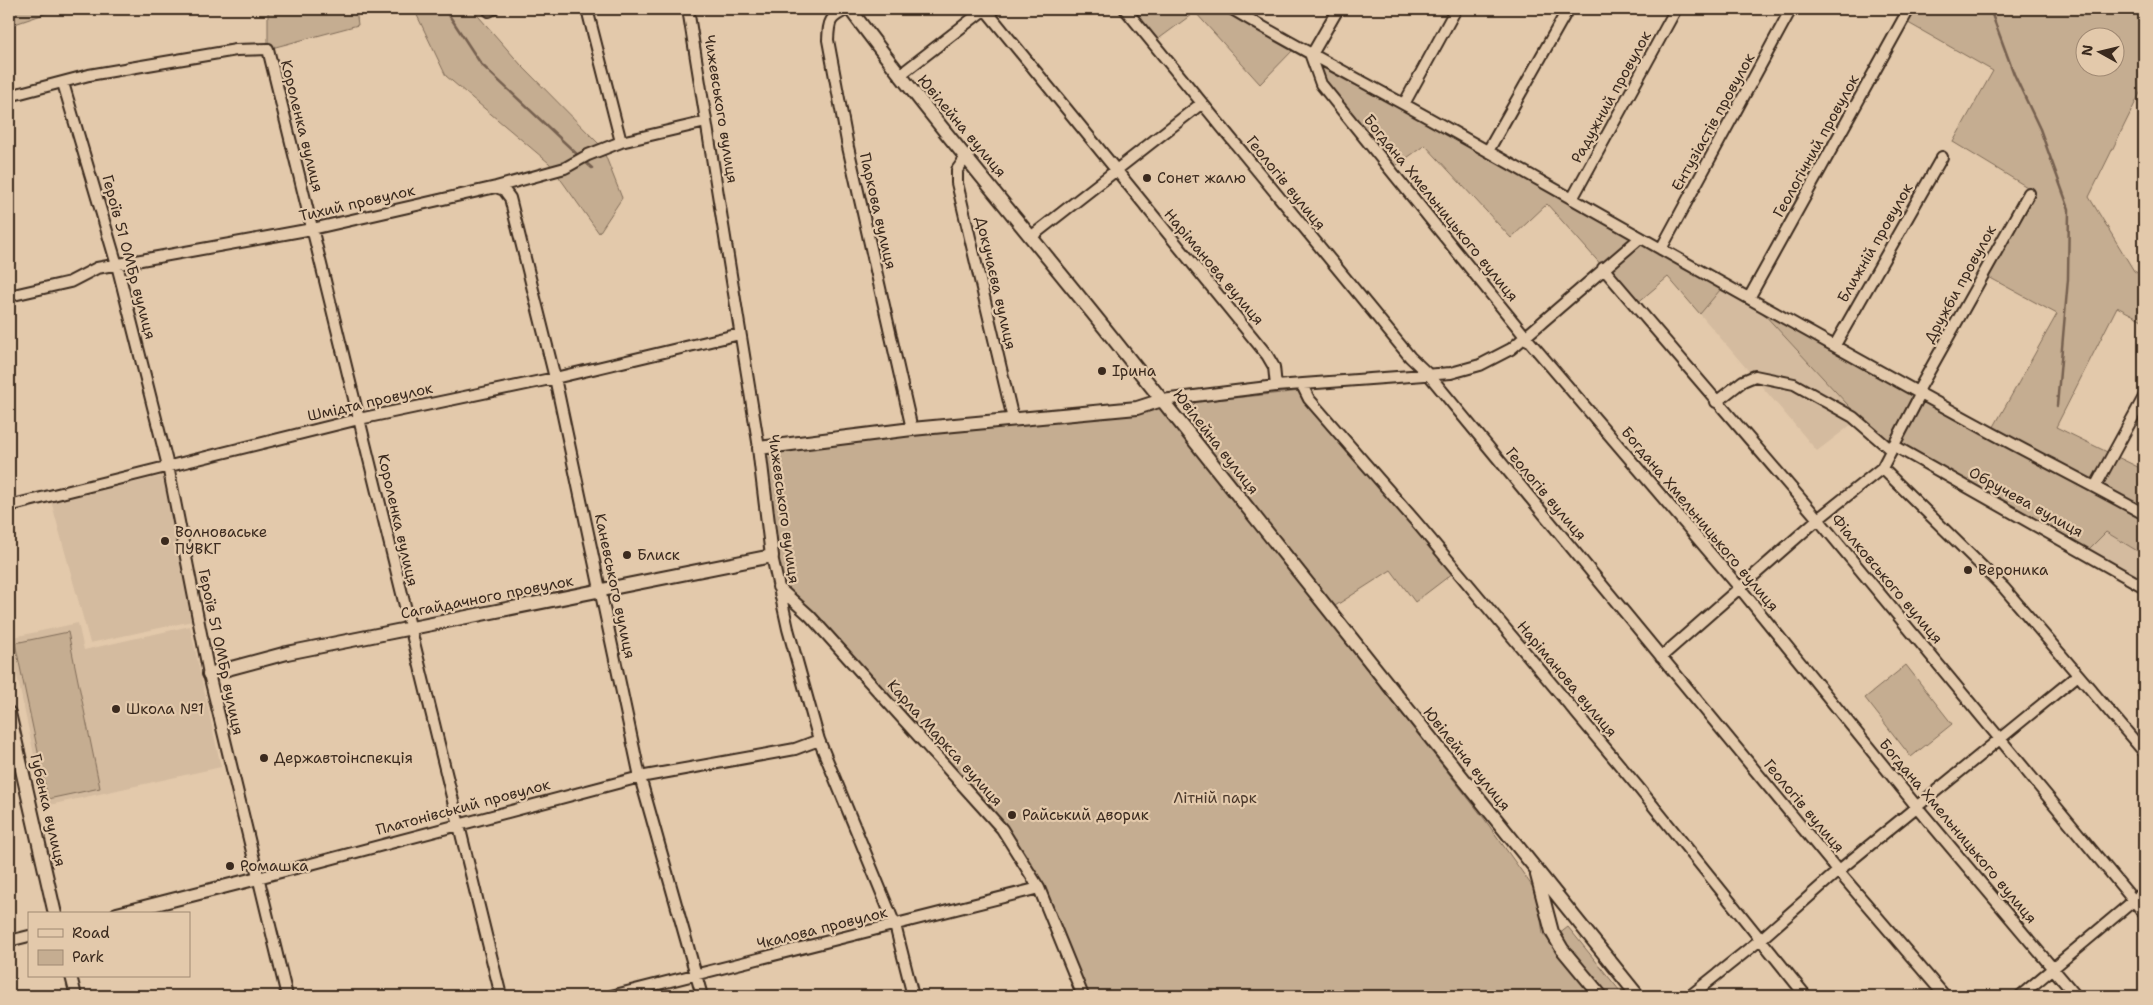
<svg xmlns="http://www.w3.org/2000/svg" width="2153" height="1005" font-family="'Shantell Sans',sans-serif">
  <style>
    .built { fill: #d4bb9f }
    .green { fill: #c5ad91; stroke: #806c58; fill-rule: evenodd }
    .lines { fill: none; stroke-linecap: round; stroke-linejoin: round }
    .stream { stroke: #76614f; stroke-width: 2.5 }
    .minor-casing { stroke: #3b2a1e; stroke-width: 14 }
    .tertiary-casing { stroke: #3b2a1e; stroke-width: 16 }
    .minor { stroke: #e3c9ab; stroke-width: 10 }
    .tertiary { stroke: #e3c9ab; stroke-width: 12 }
    .poi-dot { fill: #3b2a1e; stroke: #e3c9ab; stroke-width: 2 }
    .labels { text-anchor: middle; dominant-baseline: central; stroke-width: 4.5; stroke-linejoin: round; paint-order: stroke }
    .street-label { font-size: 15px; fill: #3b2a1e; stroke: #e3c9ab }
    .poi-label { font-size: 15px; fill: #3b2a1e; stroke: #e3c9ab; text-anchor: start }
    .park-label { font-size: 15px; fill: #49372a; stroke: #e3c9ab }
  </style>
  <rect width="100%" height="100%" fill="#e3c9ab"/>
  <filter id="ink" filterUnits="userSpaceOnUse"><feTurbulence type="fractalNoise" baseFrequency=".02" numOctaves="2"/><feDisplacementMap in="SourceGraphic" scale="10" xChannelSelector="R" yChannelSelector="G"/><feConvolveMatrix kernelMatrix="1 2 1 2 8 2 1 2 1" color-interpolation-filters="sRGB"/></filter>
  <g filter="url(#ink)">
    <path class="built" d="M1725 284 1749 298 1860 418 1817 451 1700 314Z
      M163 476 197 620 90 643 51 501Z
      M2106 532 2144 555V587L2086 552Z
      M78 623 84 650 190 626 221 767 45 806 9 638Z"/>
    <path class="green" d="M9 9H59L9 26Z
      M268 9H356L358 25 268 49Z
      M414 9H472L521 65 602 147 622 198 599 233 549 163 446 76Z
      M1125 9H1232L1296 47 1260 84 1195 12 1153 43Z
      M1909 9H2144V85L2089 197 2134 271 2144 276V321L2117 307 2056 427 2144 470V555L2106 532 2086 552 1893 445 1860 418 1749 298 1991 432 2057 314 1983 274 2032 190 1953 142 1993 71 1903 20ZM2086 38H2116V68H2086Z
      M1311 56 1725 284 1700 314 1668 277 1636 304 1547 204 1511 238 1425 145 1390 170 1321 84Z
      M1301 391 1304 400 1453 573 1415 602 1391 570 1335 606 1185 421 1188 411 1196 402Z
      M1155 401 1483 817 1537 893 1543 934 1595 996H1083L1039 888 1002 829 778 587 759 448Z
      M68 632 100 788 48 799 15 643Z
      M1906 665 1952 724 1911 757 1865 698Z
      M1568 927 1624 996H1602L1554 938Z"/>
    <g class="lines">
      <path class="stream" d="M445 9 481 64 580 157
        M1990 9 2014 74 2040 129 2069 209 2068 279 2057 406
        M584 161 592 168"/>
      <defs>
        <path id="minor" d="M587 9 621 142
          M688 9 759 448
          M848 9C829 18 829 20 828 40L848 147 912 429
          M985 9 1267 355 1274 367 1276 386
          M1125 9 1410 357 1429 375 1838 871 1945 996
          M1232 9C1304 52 1378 89 1452 131 1631 232 1810 334 1992 433 2042 460 2094 486 2144 514
          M1338 9 1311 56 1321 84 1524 335 1739 587 1917 807 2076 996
          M489 11 493 9
          M900 75 985 9
          M63 83 117 265 168 466 209 674 287 996
          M9 96 89 75 236 50 268 49 501 996
          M1404 104 1456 9
          M1488 151 1568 9
          M967 156 957 170V183L1013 419
          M496 187 504 190 510 198 555 378 640 777 702 996
          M1572 199 1676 9
          M1032 236 1202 103
          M1661 249 1791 9
          M1603 268 1818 519 2144 913
          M9 296 70 282 97 268 312 229 496 187 565 168 588 155 621 142 706 122
          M1749 298 1909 9
          M1835 345 1942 157
          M1302 385 1309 399 1417 523 1638 787 1806 996
          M1918 391 2029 193
          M1162 400 1276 386 1451 373 1480 365 1511 349 1640 238
          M1716 402 1743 381 1755 376 1794 384 1853 417 1891 450
          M1893 445 2144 587
          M1882 468 2004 588 2144 752
          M2095 487 2144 397
          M9 506 359 419 555 378 740 334
          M772 556 788 629 819 740 895 925 913 996
          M778 587 810 616 1002 829 1039 888 1083 996
          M1661 657 1818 519 1882 468 1921 393
          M258 878 640 777 795 749 819 740
          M9 941 29 936
          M71 976 76 996
          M611 996 1039 888
          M1690 996 1760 940 1838 871 2078 675
          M2020 996 2144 892"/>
        <path id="tertiary" d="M850 9C933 121 1024 227 1111 336 1286 557 1461 777 1638 996
          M209 674 287 653 772 556 759 448 912 429 1137 408 1162 400
          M9 713 55 914
          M1537 875 1552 932 1562 949 1601 996
          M117 914 258 878"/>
      </defs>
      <use href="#minor" class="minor-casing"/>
      <use href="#tertiary" class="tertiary-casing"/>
      <use href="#minor" class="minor"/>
      <use href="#tertiary" class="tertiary"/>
    </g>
  </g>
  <g class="poi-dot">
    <circle cx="1147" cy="178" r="5"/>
    <circle cx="1102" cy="371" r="5"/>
    <circle cx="165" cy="541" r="5"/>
    <circle cx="627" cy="555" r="5"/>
    <circle cx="1968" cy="570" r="5"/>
    <circle cx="116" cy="709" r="5"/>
    <circle cx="264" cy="758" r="5"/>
    <circle cx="1012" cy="815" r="5"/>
    <circle cx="230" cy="866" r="5"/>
  </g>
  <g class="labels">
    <g class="street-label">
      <text transform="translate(1611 97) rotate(-61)">Радужний провулок</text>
      <text transform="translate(721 109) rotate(81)">Чижевського вулиця</text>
      <text transform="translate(1713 122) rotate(-61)">Ентузіастів провулок</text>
      <text transform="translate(302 126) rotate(76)">Короленка вулиця</text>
      <text transform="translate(962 126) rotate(50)">Ювілейна вулиця</text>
      <text transform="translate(1816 146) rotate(-61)">Геологічний провулок</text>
      <text transform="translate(1286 183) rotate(51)">Геологів вулиця</text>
      <text transform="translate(357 203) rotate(-13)">Тихий провулок</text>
      <text transform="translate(1441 208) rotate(51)">Богдана Хмельницького вулиця</text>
      <text transform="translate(878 211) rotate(77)">Паркова вулиця</text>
      <text transform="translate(1875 243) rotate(-60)">Ближній провулок</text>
      <text transform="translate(129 257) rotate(75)">Героїв 51 ОМБр вулиця</text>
      <text transform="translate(1214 267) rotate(50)">Наріманова вулиця</text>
      <text transform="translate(996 283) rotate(77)">Докучаєва вулиця</text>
      <text transform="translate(1960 284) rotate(-61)">Дружби провулок</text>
      <text transform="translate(370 402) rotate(-13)">Шмідта провулок</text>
      <text transform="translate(1216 442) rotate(52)">Ювілейна вулиця</text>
      <text transform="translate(1546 494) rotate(50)">Геологів вулиця</text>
      <text transform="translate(2026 502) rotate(29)">Обручева вулиця</text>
      <text transform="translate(784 509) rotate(82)">Чижевського вулиця</text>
      <text transform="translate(1700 519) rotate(50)">Богдана Хмельницького вулиця</text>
      <text transform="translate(398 520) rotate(77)">Короленка вулиця</text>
      <text transform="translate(1887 579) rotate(50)">Фіалковського вулиця</text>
      <text transform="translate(615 586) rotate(78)">Каневського вулиця</text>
      <text transform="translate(487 597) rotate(-11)">Сагайдачного провулок</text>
      <text transform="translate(221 652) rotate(78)">Героїв 51 ОМБр вулиця</text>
      <text transform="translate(1567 679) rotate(50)">Наріманова вулиця</text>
      <text transform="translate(945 743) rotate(48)">Карла Маркса вулиця</text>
      <text transform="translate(1467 759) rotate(51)">Ювілейна вулиця</text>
      <text transform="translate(1804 806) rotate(50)">Геологів вулиця</text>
      <text transform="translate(463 807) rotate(-15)">Платонівський провулок</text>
      <text transform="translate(48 810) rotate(77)">Губенка вулиця</text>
      <text transform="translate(1958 831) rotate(50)">Богдана Хмельницького вулиця</text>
      <text transform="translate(822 928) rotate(-14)">Чкалова провулок</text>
    </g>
    <g class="poi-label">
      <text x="1157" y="178">Сонет жалю</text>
      <text x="1112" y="371">Ірина</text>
      <text x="175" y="532">Волноваське<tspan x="175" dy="17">ПУВКГ</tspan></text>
      <text x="637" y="555">Блиск</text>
      <text x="1978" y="570">Вероника</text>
      <text x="126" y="709">Школа №1</text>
      <text x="274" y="758">Державтоінспекція</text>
      <text x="1022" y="815">Райський дворик</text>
      <text x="240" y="866">Ромашка</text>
    </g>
    <g class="park-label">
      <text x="1215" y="798">Літній парк</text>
    </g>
  </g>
  <rect width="2153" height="1005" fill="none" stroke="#e3c9ab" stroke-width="30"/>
  <rect x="15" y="15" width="2123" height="975" fill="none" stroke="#3b2a1e" stroke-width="2" filter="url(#ink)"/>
  <rect x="28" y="912" width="162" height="65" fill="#e3c9ab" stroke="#a08973"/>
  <rect x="38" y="929" width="25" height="8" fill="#e3c9ab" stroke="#a08973"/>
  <text x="72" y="938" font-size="15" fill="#3b2a1e">Road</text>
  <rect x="38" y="950" width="25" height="15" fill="#c5ad91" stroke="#a08973"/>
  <text x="72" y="962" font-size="15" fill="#3b2a1e">Park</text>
  <g transform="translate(2100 52) rotate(278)"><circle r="24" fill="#e3c9ab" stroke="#a08973"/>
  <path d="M0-4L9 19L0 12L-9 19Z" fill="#3b2a1e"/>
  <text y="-8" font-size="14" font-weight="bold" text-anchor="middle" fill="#3b2a1e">N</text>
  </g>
</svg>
